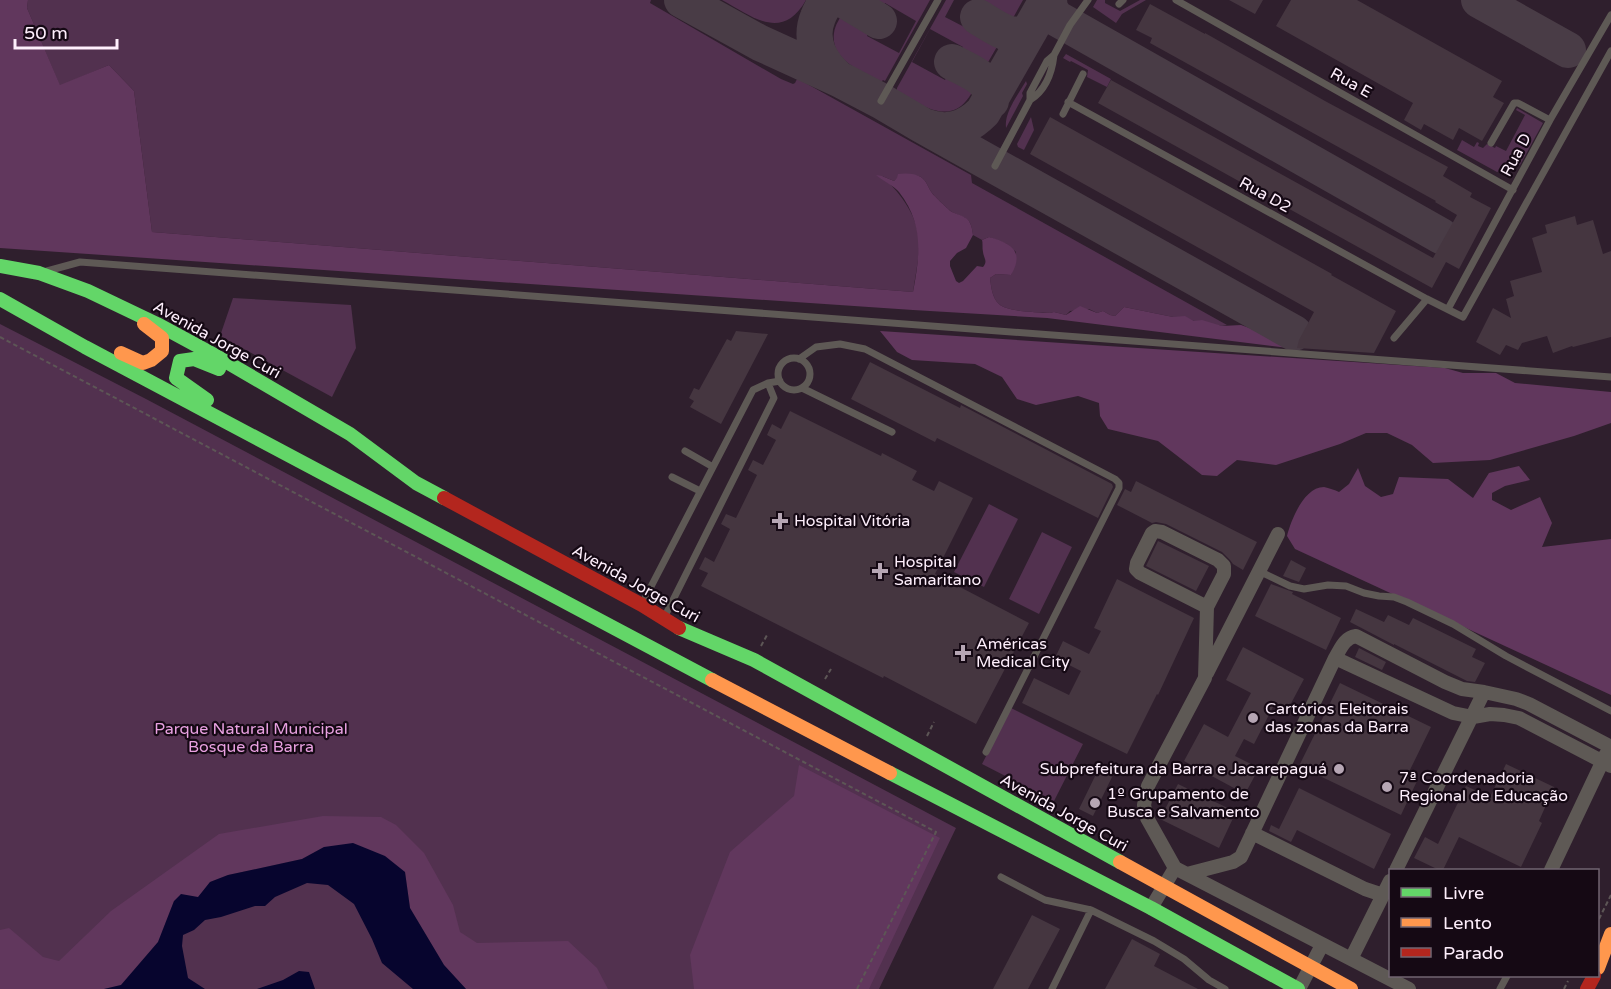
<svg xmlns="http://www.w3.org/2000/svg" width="1611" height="989" font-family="'Varela Round',sans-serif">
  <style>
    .green { fill: #52314f }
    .forest { fill: #61375d }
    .water { fill: #07052e }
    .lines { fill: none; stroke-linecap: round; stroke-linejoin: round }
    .taxiway { stroke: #493c46; stroke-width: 36 }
    .building { fill: #453640 }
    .path { stroke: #5d5656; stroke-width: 2; stroke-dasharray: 4.5 3; stroke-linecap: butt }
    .lane { stroke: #5e5955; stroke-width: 7 }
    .street { stroke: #5e5955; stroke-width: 14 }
    .fast { stroke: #63d668; stroke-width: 14 }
    .slow { stroke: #ff974d; stroke-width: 14 }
    .jam { stroke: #b3261e; stroke-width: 14 }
    .poi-dot { fill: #b6a6b4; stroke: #150914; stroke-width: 2 }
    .labels { text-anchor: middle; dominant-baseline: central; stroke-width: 4.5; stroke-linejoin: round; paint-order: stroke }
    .street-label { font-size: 16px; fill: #feeffc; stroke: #150914 }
    .poi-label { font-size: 16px; fill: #feeffc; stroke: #150914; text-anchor: start }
    .park-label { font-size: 16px; fill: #e9a1e1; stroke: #150914 }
  </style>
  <rect width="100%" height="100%" fill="#2f1f2d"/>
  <path class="green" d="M28 0H651L650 3 781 79 793 84 795 83 797 79 800 80 971 175 972 183 1227 325 1222 326 1194 321 1185 317H1173L1124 307 1115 316 1110 315 1103 311 1097 313 1089 309 1070 311 1066 315 1054 312 1050 313C1038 312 1007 312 999 304 992 298 991 286 990 278L996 274 1011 275 1016 252 1007 244 989 237 982 240 973 235C971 217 966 219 952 212 950 211 933 195 932 193 928 188 927 181 921 177 914 173 899 177 894 181L882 176C902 195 919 217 919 245 919 260 915 277 913 292L152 232 134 91 109 65 60 86 27 8Z
    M722 0H806C782 42 753 17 722 0Z
    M860 0H930L885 81 883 80 881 82C863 72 830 60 834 33 835 25 840 18 844 11L872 26 867 36 899 53 916 21 885 3 880 11Z
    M946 0H954L945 17 972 31 976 24 1002 38 983 71 958 57 963 47 930 29 912 62 945 80 950 70 976 85C973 90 970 97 966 101 946 125 916 102 897 91V88Z
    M980 0H1023L1008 27 983 12 987 4Z
    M1097 0H1105V3L1120 11 1140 0H1146L1122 14 1116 23 1093 7Z
    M1066 54 1111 79 1107 87 1087 77 1088 70 1071 61 1070 62 1063 58Z
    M1026 81 1027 84 1022 93 1023 96 1006 128C1004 112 1018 95 1026 81Z
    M1517 108 1543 123 1520 165 1497 172 1457 150 1462 140 1474 147 1477 142 1479 143 1478 146 1483 148 1487 144 1495 148 1496 146 1506 151 1525 115 1516 110Z
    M1031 117 1034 130 1024 150 1018 147 1017 144Z
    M233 298 351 305 356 348 332 397 220 336Z
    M0 324 146 399 956 828 879 989H0Z
    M989 504 1018 519 984 587 954 572Z
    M1042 532 1072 547 1039 614 1009 599Z
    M1011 708 1083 744 1054 801 982 764Z"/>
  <path class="forest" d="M0 0H28L27 8 60 85 109 65 134 91 152 232 913 292C920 255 924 224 899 192 893 185 883 181 876 175L882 176 894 181 897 178 898 174C905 173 915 173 921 177 927 181 928 188 932 193 934 196 950 211 952 212 966 218 971 217 973 235L966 248 957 253 950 261V266L956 281 959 283 963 281 977 266 983 267C988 261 984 259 983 252 982 248 983 243 982 240L989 237C1011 243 1025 251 1011 275L996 274 990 278C991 286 992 298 999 304 1007 312 1038 312 1050 313L1054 312 1066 315 1080 306 1097 313 1103 311 1110 315 1115 316 1124 307 1173 317 1185 316 1194 321 1202 320 1222 326 1241 325 1258 331 1264 335 1274 334 1289 338 1292 344 1297 349 1047 318 913 310 0 248Z
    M880 331 1445 368 1463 373H1496L1515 383 1611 392V423L1574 436 1490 460 1433 463 1412 445 1387 433H1366L1340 444 1276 465 1237 460 1217 476 1202 475 1158 441 1108 429 1100 416 1099 403 1078 396 1036 405 1017 399 1002 377 975 364 912 360 897 352Z
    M1519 466 1530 480 1505 486 1492 493V500L1511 510 1540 497 1552 523 1542 547 1611 539V695L1295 549 1287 536C1291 520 1304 487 1324 487 1329 488 1335 490 1339 492L1349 484 1358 468 1365 486 1381 497 1393 494 1399 477 1448 479 1473 498 1489 473Z
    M799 765 940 838 869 989H694L690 955 730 852 794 796Z
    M323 816 381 817 396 825 424 853 453 905 460 932 477 943 568 941 597 968 608 989H466L444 965 410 908 405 872 324 847 302 859 228 875 210 882 198 898 174 901 158 942 121 985 104 989H0V930L9 928 43 957 59 961 111 911 219 834Z"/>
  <path class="water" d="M353 843 385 856 405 872 410 908 444 965 466 989H413L382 963 372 939 354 904 328 885 307 883 275 897 265 906H255L221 917 205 920 194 930 183 935 182 946 188 978 205 989H104L121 985 158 942 174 901 181 894 198 897 210 882 228 875 302 859 324 847Z
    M299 971 309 972 315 989H257L283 980Z"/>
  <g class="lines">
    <path class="taxiway" d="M682 0 760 43 839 79 881 101 920 124 1294 333
      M827 0C824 5 820 11 818 17 808 41 821 64 839 79
      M844 0 879 21
      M1049 0 1050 9 1056 18 1441 236
      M1479 0 1568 50
      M978 17C994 26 1013 43 1030 30
      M952 62C968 71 994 79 991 101
      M924 126C947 135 966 129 983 112L1047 0"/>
  </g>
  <path class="building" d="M1229 0H1263L1255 14Z
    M1291 0H1357L1502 81 1493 97 1504 103 1482 141 1459 128 1453 140 1424 124 1421 130 1404 120 1413 103 1276 26Z
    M1150 4 1205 34V33L1325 101 1448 167 1443 176 1472 193 1470 197 1491 208 1459 269 1446 262 1432 288 1098 103 1111 80 1433 258 1457 215 1435 202 1436 201 1150 43 1152 38 1136 30Z
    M1050 117 1332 274 1331 275 1396 311 1374 353 1297 348 1299 340 1314 312 1030 154Z
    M1575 216 1577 225 1593 220 1603 254 1611 251V337L1573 347 1572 346 1553 353 1547 336 1522 343 1518 350 1506 345 1500 355 1476 342 1493 308 1511 318 1506 299 1514 296 1510 281 1542 272 1532 238 1547 233 1545 225Z
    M736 331 768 334 721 424 690 407 694 401 689 398 694 388 699 390 727 339 731 341Z
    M870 362 960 408 961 405 1112 484 1113 487 1098 518 937 438 935 442 851 399Z
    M790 411 881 456 882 453 917 471 912 480 934 491 939 481 973 498 935 574 1029 623 976 724 884 676 883 678 701 586 708 573 699 569 705 557 714 562 730 529 721 524 726 514 736 518 757 475 748 470 753 460 763 465 776 440 767 435 772 424 781 429Z
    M1136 481 1257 542 1243 570 1233 564 1230 560 1222 552 1166 524 1156 522 1152 523 1117 505 1125 489 1131 492Z
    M1158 541 1209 566 1196 591 1146 566Z
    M1291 560 1306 568 1299 582 1283 576Z
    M1117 579 1194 618 1158 695 1157 694 1127 754 1022 703 1034 678 1069 695 1081 671 1055 658 1063 641 1089 654 1101 631 1094 628Z
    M1271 584 1293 592 1292 594 1341 618 1326 650 1255 616Z
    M1356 609 1384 622 1388 615 1409 625 1413 618 1476 649 1472 657 1485 663 1475 682 1467 681 1394 644V645L1350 622Z
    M1243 647 1304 679 1287 711 1274 705 1254 744 1244 739 1235 756 1259 768 1245 794 1184 761 1204 724 1228 737 1251 693 1226 680Z
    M1359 648 1386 662 1382 670 1355 657Z
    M1340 683 1431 727 1407 776 1417 781 1401 815 1299 766Z
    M1506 764 1554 787 1539 821 1542 823 1521 867 1459 837 1443 870H1439L1414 858 1425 837 1438 844 1466 786 1490 797Z
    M1100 766 1114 773 1093 816 1079 809Z
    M1178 784 1236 812 1219 848 1160 819Z
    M1299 788 1391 834 1374 869 1297 830 1291 842 1269 831 1271 825 1279 829Z
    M1032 915 1060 929 1028 989H993Z
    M1132 939 1160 954 1154 966 1198 989H1105Z"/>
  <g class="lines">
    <path class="path" d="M0 337 936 832 857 989
      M761 646 767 635
      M825 679 831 669
      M927 736 934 722
      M1599 919 1611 895
      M1564 989 1568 981"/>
    <path class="lane" d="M1176 0 1513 190
      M1119 4 1123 0
      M1030 100C1046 90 1052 73 1054 55
      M881 101 938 0
      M1068 102 1427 299 1463 317 1611 51
      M1063 114 1083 74
      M1491 143 1514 103H1518L1550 120
      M995 166 1030 100V93L1047 61 1054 55 1070 25 1088 0
      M47 271 80 262 1611 377
      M1448 309 1550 120 1611 15
      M1394 338 1427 299
      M778 374a16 16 0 1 1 32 0a16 16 0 1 1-32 0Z
      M799 359 816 347 840 344 865 349 1115 479 1119 483V488L986 752
      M802 388 892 432
      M685 451 713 467
      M672 477 700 491
      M1259 571 1290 586 1304 589 1328 585 1346 586 1364 593 1379 596 1394 597 1407 602 1453 624 1506 656 1611 711
      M643 602 753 390 768 383 780 381
      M664 618 774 398 768 383
      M1001 877 1045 900 1091 910 1154 941 1184 959 1209 980 1225 989
      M1052 989 1091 910
      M1500 989 1507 976"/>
    <path class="street" d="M1207 607 1140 573 1136 569 1137 563 1152 533 1155 531 1162 532 1218 560 1224 566V574L1207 607 1205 678 1148 786 1144 805 1147 818 1175 868 1409 989
      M1335 658 1453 713 1473 717 1490 714 1504 715 1519 718 1611 766
      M1207 673 1278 534
      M1252 833 1365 889 1383 895
      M1396 870 1484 692
      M1551 870 1606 754
      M1187 874 1233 862 1241 857 1335 658C1341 648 1344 638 1356 636L1445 682 1462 689 1484 692 1516 699 1529 704 1611 747
      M1151 908 1175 868
      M1351 959 1390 881
      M1299 989 1322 945"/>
    <path class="fast" d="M0 266 39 273 88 291 157 324 218 357 350 434 416 483 444 498
      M0 299 85 347 712 680
      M207 400 176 378 180 361 194 359 219 369
      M679 628 754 660 1120 862
      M890 773 1151 908 1298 989"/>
    <path class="slow" d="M121 353 143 363 151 360 162 351V338L144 324
      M712 680 890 773
      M1120 862 1351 989
      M1598 968 1611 934"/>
    <path class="jam" d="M444 498 642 605 679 628
      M1587 989 1594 976"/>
  </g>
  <g class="poi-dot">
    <path d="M777 512h6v6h6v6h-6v6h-6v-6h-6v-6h6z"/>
    <path d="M877 562h6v6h6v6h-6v6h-6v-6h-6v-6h6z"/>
    <path d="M960 644h6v6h6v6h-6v6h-6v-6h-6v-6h6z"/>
    <circle cx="1253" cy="718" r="6"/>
    <circle cx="1339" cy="769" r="6"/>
    <circle cx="1387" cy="787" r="6"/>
    <circle cx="1095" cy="803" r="6"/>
  </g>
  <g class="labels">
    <g class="street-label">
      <text transform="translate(1351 83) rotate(29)">Rua E</text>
      <text transform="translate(1516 155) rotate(-62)">Rua D</text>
      <text transform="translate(1265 195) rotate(29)">Rua D2</text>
      <text transform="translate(217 340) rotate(29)">Avenida Jorge Curi</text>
      <text transform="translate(636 584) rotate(29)">Avenida Jorge Curi</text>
      <text transform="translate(1064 813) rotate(29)">Avenida Jorge Curi</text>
    </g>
    <g class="poi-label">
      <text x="794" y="521">Hospital Vitória</text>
      <text x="894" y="562">Hospital<tspan x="894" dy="18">Samaritano</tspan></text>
      <text x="976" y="644">Américas<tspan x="976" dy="18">Medical City</tspan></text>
      <text x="1265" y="709">Cartórios Eleitorais<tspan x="1265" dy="18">das zonas da Barra</tspan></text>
      <text x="1327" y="769" text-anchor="end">Subprefeitura da Barra e Jacarepaguá</text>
      <text x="1399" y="778">7ª Coordenadoria<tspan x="1399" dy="18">Regional de Educação</tspan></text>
      <text x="1107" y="794">1º Grupamento de<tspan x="1107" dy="18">Busca e Salvamento</tspan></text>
    </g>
    <g class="park-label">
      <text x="251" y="729">Parque Natural Municipal<tspan x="251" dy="18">Bosque da Barra</tspan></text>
    </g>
  </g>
  <rect x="1389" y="869" width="210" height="108" fill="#150914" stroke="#726571" stroke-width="1.5"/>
  <rect x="1401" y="888" width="30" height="9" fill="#63d668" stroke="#726571" stroke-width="1.5"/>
  <text x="1443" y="899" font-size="18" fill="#feeffc">Livre</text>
  <rect x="1401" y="918" width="30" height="9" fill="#ff974d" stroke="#726571" stroke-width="1.5"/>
  <text x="1443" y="929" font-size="18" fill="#feeffc">Lento</text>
  <rect x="1401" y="948" width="30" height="9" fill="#b3261e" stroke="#726571" stroke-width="1.5"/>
  <text x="1443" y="959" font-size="18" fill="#feeffc">Parado</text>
  <path d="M15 39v9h102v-9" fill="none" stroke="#feeffc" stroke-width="3"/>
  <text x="24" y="39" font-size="18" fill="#feeffc" stroke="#150914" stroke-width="4.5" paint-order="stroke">50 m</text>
</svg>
